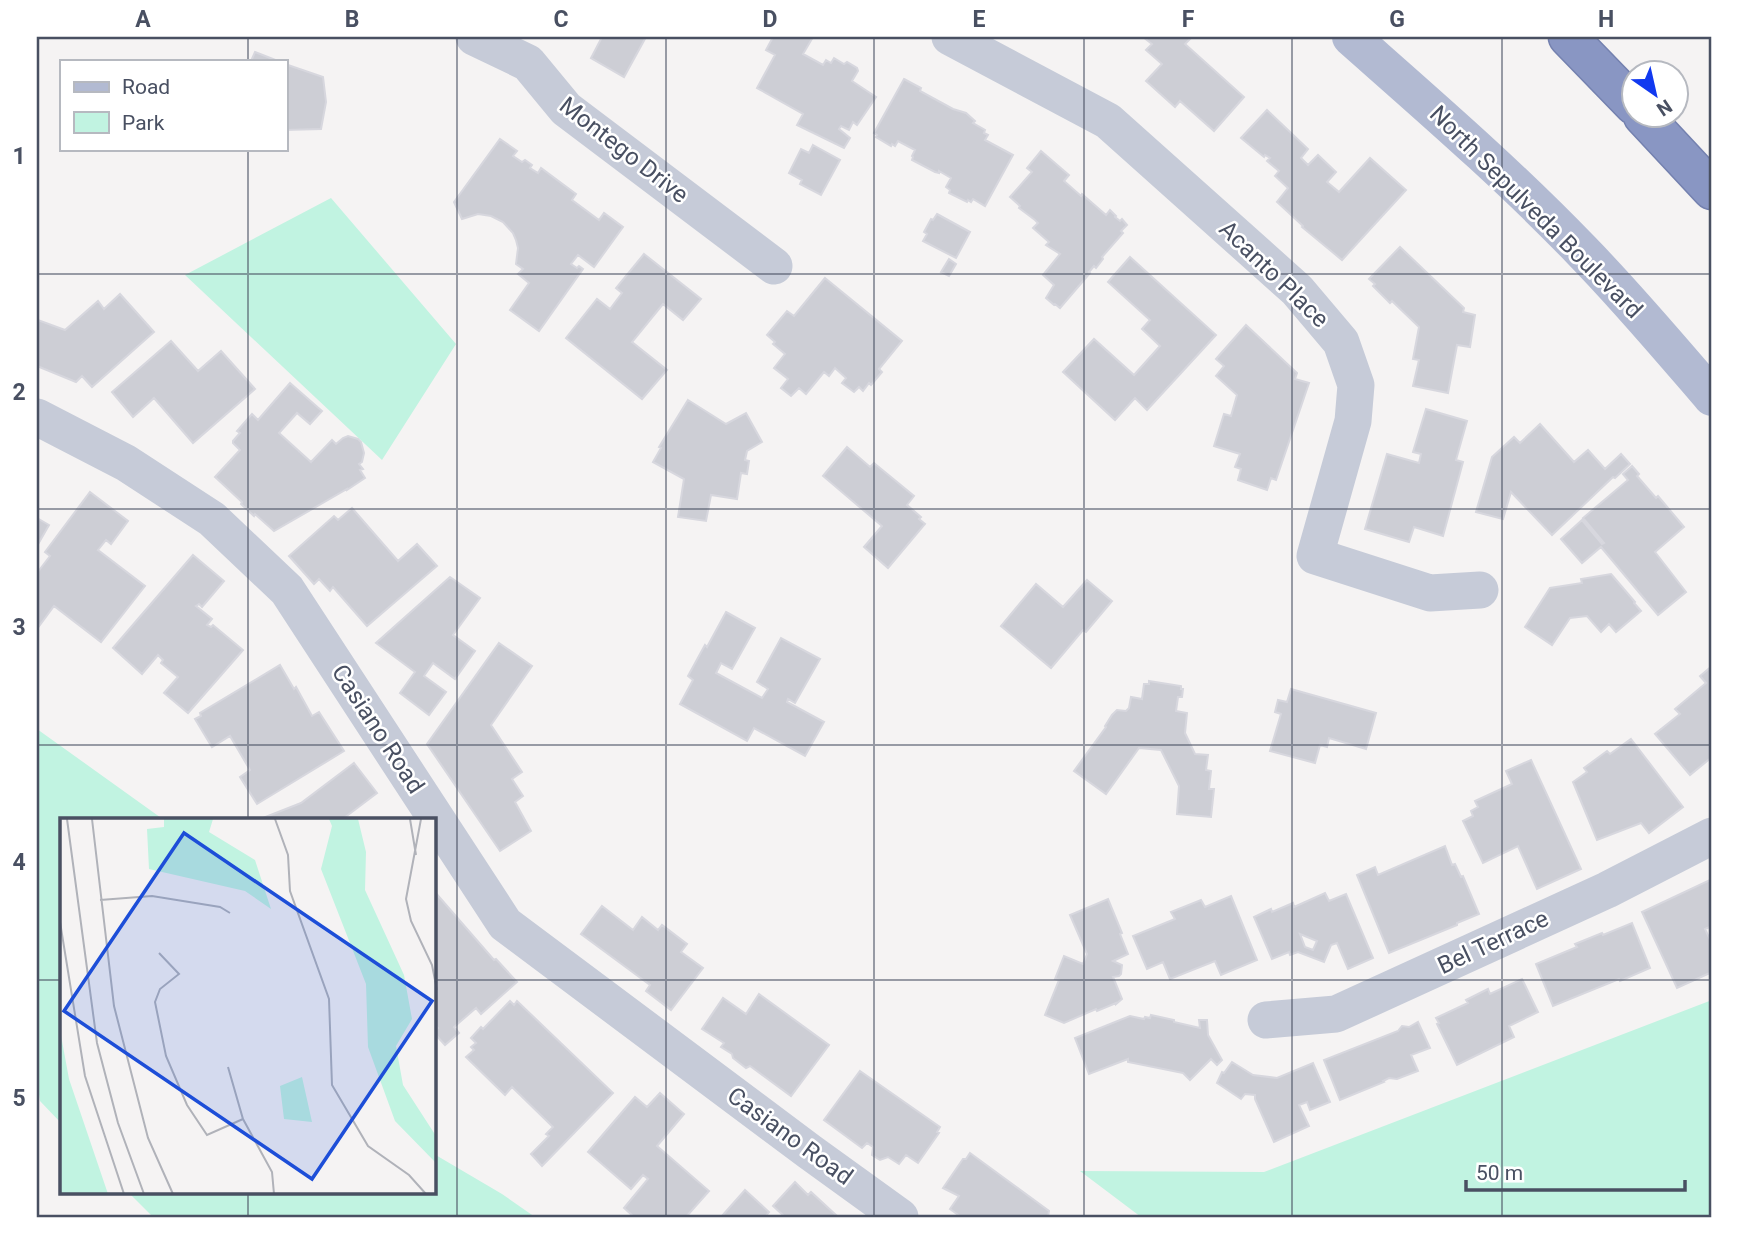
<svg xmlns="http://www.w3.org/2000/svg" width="1749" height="1254" font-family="Roboto,sans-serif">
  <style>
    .green { fill: #c1f3e1 }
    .building { fill: #cdced5; stroke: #d7d7de; stroke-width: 2; fill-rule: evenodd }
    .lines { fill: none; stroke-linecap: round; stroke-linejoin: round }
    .highway-casing { stroke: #7481af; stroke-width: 41 }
    .minor { stroke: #c6cbd8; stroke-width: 37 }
    .major { stroke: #b2bad2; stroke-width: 38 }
    .highway { stroke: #8996c3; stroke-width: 38 }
    .grid { fill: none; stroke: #495062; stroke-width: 2; stroke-opacity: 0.55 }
    .labels { text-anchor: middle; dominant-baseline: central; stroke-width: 5; stroke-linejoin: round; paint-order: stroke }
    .street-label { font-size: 24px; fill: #495062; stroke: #fff }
    .inset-road { fill: none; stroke: #b0b2b9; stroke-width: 2 }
    .view { fill: #1d4ed8; fill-opacity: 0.15; stroke: #1d4ed8; stroke-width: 3.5 }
    .inset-edge { fill: none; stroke: #495062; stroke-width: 3.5 }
    .neatline { fill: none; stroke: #495062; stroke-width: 2.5 }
    .grid-label { font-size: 23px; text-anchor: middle; font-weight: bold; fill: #495062 }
  </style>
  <rect width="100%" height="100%" fill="#f5f3f3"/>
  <path class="green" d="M331 198 456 344 382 460 185 275Z
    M37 729 164 820H61V1123L40 1101 37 1081Z
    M1712 1000V1217H1141L1080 1171 1264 1172Z
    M434 1154 502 1194 535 1217H153L129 1193H434Z"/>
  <path class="building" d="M602 37H646L624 77 591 58Z
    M773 37H813L803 54 823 65 826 60 831 63 834 58 844 64 847 62 857 68 858 71 852 81 876 97 857 125 853 122 849 130 841 126 839 129 850 138 844 148 797 125 803 114 757 88 775 55 766 50Z
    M1143 37H1192L1185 44 1244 97 1214 131 1180 101 1175 107 1146 81 1162 64 1146 50 1152 44Z
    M255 52 278 61H251Z
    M285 64 323 77 326 102 321 129 285 130Z
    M904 79 921 88 920 91 953 109 966 113 975 121 973 123 985 130 984 133 988 135 985 140 1013 155 985 206 973 199 971 202 968 200 967 202 949 193 950 190 946 187 951 178 939 171V173L935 172 912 160 913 157 912 156 915 150 898 141 895 146 892 144 891 146 876 137 877 135 874 133Z
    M1267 110 1308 149 1301 158 1308 165 1318 155 1336 172 1327 182 1339 192 1370 158 1406 190 1342 260 1302 227 1303 226 1277 202 1288 188 1275 176 1279 171 1267 161 1270 158 1265 155 1264 157 1241 138Z
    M500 139 517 151 513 156 522 162 525 160 532 165 530 168 538 173 541 168 576 194 572 200 599 220 604 213 623 227 594 267 578 255 571 264 577 268 579 266 583 269 539 331 510 310 529 283 518 274 523 269 516 264 518 248 516 240 513 233 503 222 491 216 478 214 462 219 454 202Z
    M813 145 840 160 821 195 800 184 802 180 789 173 801 149 809 153Z
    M1041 151 1069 175 1064 181 1081 196 1082 194 1106 215 1110 210 1116 216 1115 217 1120 221 1122 219 1127 225 1121 231 1123 233 1102 257 1103 259 1096 268 1094 266 1089 272 1090 273 1060 308 1055 304 1054 305 1046 298 1054 285 1043 275 1060 254 1046 245 1049 242 1033 228 1038 223 1035 220 1019 208 1020 206 1010 197 1032 172 1027 168Z
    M937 214 970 232 956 258 923 241 927 234 924 232 931 219 933 220Z
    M1400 247 1464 308 1463 312 1475 315 1470 347 1457 345 1448 393 1413 386 1419 360 1413 359 1419 327 1392 301 1390 303 1373 286 1375 284 1369 279Z
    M644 254 701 299 683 320 663 304 632 342 667 370 642 399 566 338 597 299 610 309 622 293 616 288Z
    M1130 257 1216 335 1147 410 1135 398 1115 420 1063 372 1094 339 1134 375 1160 346 1142 329 1150 320 1108 282Z
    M949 259 956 264 949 276 941 272Z
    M825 278 902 341 879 369 882 372 871 385 869 383 863 391 859 387 854 392 842 383 846 378 835 368 829 376 824 372 806 394 799 388 791 396 781 388 788 379 774 368 785 354 773 344 775 342 767 335 787 311 794 316Z
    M120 294 154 332 92 387 82 376 76 382 37 366V323L38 320 65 330 98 301 104 309Z
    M1246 325 1297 373 1295 379 1309 383 1276 480 1271 478 1267 490 1238 480 1241 469 1235 467 1240 454 1214 446 1224 414 1231 416 1237 395 1216 376 1224 366 1216 359Z
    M171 341 198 371 221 351 255 389 193 443 154 398 133 417 112 392Z
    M290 383 322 411 310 424 297 413 279 433 311 462 332 440 336 444 343 438 348 436 358 439 361 442 364 453 362 462 359 464 363 469 360 470 365 478 347 490V489L274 531 255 514 254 516 241 504 242 502 215 477 240 450 233 443V441L240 433 237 431 252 414 258 420Z
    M688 400 726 424 746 413 762 442 747 451 745 460 749 461 747 474 741 473 737 499 711 495 706 521 678 517 684 479 653 462 661 448 659 447Z
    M1426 409 1467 421 1456 460 1463 462 1443 536 1414 527 1409 542 1365 529 1387 454 1419 463 1421 454 1413 452Z
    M1540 424 1574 462 1588 450 1605 469 1621 454 1630 464 1615 478 1613 477 1552 535 1511 492 1503 519 1476 512 1492 457 1514 437 1520 443Z
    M847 447 870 467 874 463 914 496 907 505 921 517 919 519 925 524 888 568 864 547 882 526 823 476Z
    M1632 466 1639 474 1637 476 1656 498 1658 496 1684 527 1655 552 1686 592 1658 615 1601 547 1582 563 1561 539 1582 520 1602 544 1604 543 1583 518 1628 480 1623 474Z
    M90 492 128 521 111 544 106 540 98 550 145 586 101 642 54 606 37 629V573L50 556 45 552Z
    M352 508 398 561 417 544 437 566 367 626 333 587 330 591 319 579 314 584 289 556 334 516 338 520Z
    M37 518 49 525 37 546Z
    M193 555 224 581 202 607 199 604 196 606 212 619 207 625 211 627 213 625 243 650 188 713 164 693 178 677 161 663 163 660 158 655 142 674 113 648Z
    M1611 574 1635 602 1634 603 1641 611 1616 632 1609 624 1601 632 1587 616 1570 618 1552 645 1525 627 1550 588 1582 583 1581 579Z
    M450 577 480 598 453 635 475 651 455 679 433 663 424 676 446 692 429 715 400 693 415 672 376 643Z
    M1087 580 1112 601 1086 632 1083 630 1051 668 1001 626 1036 584 1063 607Z
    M726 612 755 628 732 669 721 663 716 673 762 698 768 689 757 682 781 638 820 659 795 703 788 699 787 702 824 722 805 756 754 728 747 741 680 704 693 680 688 676 705 645 707 647Z
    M499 643 532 666 491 725 522 772 512 779 523 796 515 802 531 831 500 851 427 744Z
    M280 665 294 689 296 687 312 716 319 712 344 751 257 804 240 777 250 770 230 736 212 747 195 719 201 716 200 713Z
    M1712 666V757L1690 775 1655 734 1680 714 1675 709 1706 683 1700 676Z
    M1149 681 1181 686V689H1183L1182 697H1178L1176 711 1187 713 1185 733 1195 754 1208 755 1206 770 1211 771 1209 789H1214L1211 817 1177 814 1179 786 1161 750 1139 748 1106 794 1074 771 1106 727 1105 726 1112 715 1117 710 1126 711 1129 708 1131 697 1142 699 1144 684H1149Z
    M1291 689 1376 713 1366 749 1329 738 1327 747 1320 745 1315 763 1270 751 1281 714 1275 712 1278 700 1287 702Z
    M1631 739 1683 807 1649 833 1641 823 1597 840 1573 782 1587 772 1584 768 1607 751 1610 754Z
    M1531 760 1581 869 1537 889 1518 846 1483 863 1463 821 1473 816 1471 811 1478 807 1475 801 1512 784 1506 771Z
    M354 763 377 793 344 818 345 820H263V818L301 803Z
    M1445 846 1452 865 1455 864 1461 877 1463 876 1479 914 1457 923V925L1389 953 1357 875 1375 867 1378 875Z
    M1712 879V926L1705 929 1712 944V972L1677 988 1642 912Z
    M434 891 494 960 496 959 517 982 481 1014 476 1008 454 1027 459 1033 445 1045 434 1033 438 1028 434 1024Z
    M1325 893 1329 901 1346 894 1373 958 1348 969 1337 943 1331 945 1324 962 1298 952 1290 955 1289 952 1272 959 1254 917 1271 909 1272 912 1293 903 1294 907ZM1300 934 1317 941 1313 950 1305 947Z
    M1231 896 1257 960 1221 975 1215 961 1170 979 1163 962 1147 969 1133 936 1175 919 1171 912 1201 900 1205 907Z
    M1108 899 1122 933 1120 934 1128 954 1113 961 1122 965 1121 974 1119 976 1113 977 1122 999 1116 1004V1003L1097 1011 1096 1009 1064 1023 1045 1015 1059 980 1055 979 1064 956 1083 964 1087 954 1070 915Z
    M602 906 633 930 642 917 658 930 662 925 687 944 681 952 703 968 671 1010 646 991 650 985 581 934Z
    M1632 923 1650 968 1620 981 1619 979 1553 1006 1536 964 1577 947 1575 944 1602 933 1603 935Z
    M1522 979 1538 1012 1509 1026 1514 1037 1457 1065 1437 1024 1439 1023 1436 1018 1468 1003 1466 1000 1488 989 1490 994Z
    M759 994 829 1045 791 1096 750 1066 746 1068 733 1058 732 1054 721 1047 724 1043 702 1029 723 998 746 1014Z
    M510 1001 514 1005 517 1001 613 1093 542 1166 531 1154 549 1136 546 1134 553 1127 512 1087 505 1095 466 1057 474 1050 471 1047 476 1043 471 1038 481 1027 483 1029Z
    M1151 1015 1174 1020V1022L1200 1028 1199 1020H1207L1208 1035 1222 1060 1217 1065 1211 1059 1190 1080 1183 1073 1128 1062V1059L1089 1074 1075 1038 1130 1016 1144 1019 1145 1017 1150 1018Z
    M1418 1022 1430 1048 1411 1055 1418 1071 1397 1079 1389 1078 1383 1081 1384 1082 1340 1100 1324 1060 1398 1031 1402 1026 1409 1027Z
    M1232 1062 1253 1075 1277 1078 1313 1063 1330 1102 1310 1110 1307 1102 1299 1105 1309 1126 1274 1142 1255 1099V1095L1245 1094 1241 1099 1217 1083 1222 1072 1224 1073Z
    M860 1071 940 1127 937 1132 939 1133 918 1163 906 1155 899 1164 888 1157 880 1160 872 1155 873 1147 867 1143 862 1148 824 1120Z
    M660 1093 684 1114 657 1146 709 1191 686 1217H634L624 1208 648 1179 643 1175 631 1189 588 1152 635 1097 647 1107Z
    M970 1153 1049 1211 1048 1217H961L950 1209 959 1196 943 1188 963 1159H966Z
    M795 1182 808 1195 811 1192 836 1215 834 1217H785L773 1206Z
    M745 1190 769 1212 765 1217H721Z"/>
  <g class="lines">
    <defs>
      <path id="highway" d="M1568 37 1634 105
        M1643 116 1712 190"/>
    </defs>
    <use href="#highway" class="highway-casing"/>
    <path class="minor" d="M474 37 528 63 566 109 774 266
      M950 37 1108 121 1297 290 1341 342 1356 385 1353 421 1315 556 1430 593 1480 590
      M37 417 126 463 212 519 287 590 505 924 810 1152 900 1217
      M1266 1020 1336 1014 1607 890 1712 836"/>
    <path class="major" d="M1351 37C1429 106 1509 175 1581 250 1627 297 1669 347 1712 397"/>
    <use href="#highway" class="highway"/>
  </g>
  <path class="grid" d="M248 37V61M457 37V1217M666 37V1217M874 37V1217M1084 37V1217M1292 37V1217M1502 37V1217M248 149V820M37 274H1712M37 509H1712M37 745H1712M37 980H61M434 980H1712M248 1193V1217"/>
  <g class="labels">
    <g class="street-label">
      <text transform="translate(624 150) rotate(38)">Montego Drive</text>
      <text transform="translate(1536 212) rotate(45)">North Sepulveda Boulevard</text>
      <text transform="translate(1274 274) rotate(44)">Acanto Place</text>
      <text transform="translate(378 729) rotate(57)">Casiano Road</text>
      <text transform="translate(1493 942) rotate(-25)">Bel Terrace</text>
      <text transform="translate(790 1136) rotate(36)">Casiano Road</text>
    </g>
  </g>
  <g transform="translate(60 818)">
    <rect width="376" height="376" fill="#f5f3f3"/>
    <path d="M104 1H153L149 14 195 42 211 91 185 73 89 51 87 11 104 9ZM269 1H298L306 34 305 72 344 157 352 201 336 228 343 267 376 318V345L335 303 308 229 306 166 261 51 272 8ZM0 212 9 261 48 376H0ZM242 259 252 304 224 301 220 268Z" fill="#c1f3e1"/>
    <path class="inset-road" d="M7 1 37 225 58 305 84 376M32 1 54 188 88 320 113 376M215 1 228 37 230 73 269 181 272 267 308 328 349 357 366 376M350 1 356 37M361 1 346 81 351 103 372 147 377 172M40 82 92 78 160 89 170 95M0 104 25 258 64 376M99 135 119 156 100 171 95 184 106 238 127 287 147 317 183 301M168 249 183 301 212 354 214 376"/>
    <path class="view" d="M124 15 372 183 252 361 4 193Z"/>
    <rect width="376" height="376" class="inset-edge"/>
  </g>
  <rect width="1749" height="1254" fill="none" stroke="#ffffff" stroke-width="77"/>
  <rect x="60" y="60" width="228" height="91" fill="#ffffff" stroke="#b6b9c0" stroke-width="2"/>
  <rect x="74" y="82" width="35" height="10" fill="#b2bad2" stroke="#b6b9c0" stroke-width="2"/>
  <text x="122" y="94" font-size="21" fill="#495062">Road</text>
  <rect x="74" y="112" width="35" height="21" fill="#c1f3e1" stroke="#b6b9c0" stroke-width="2"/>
  <text x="122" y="130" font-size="21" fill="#495062">Park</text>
  <g transform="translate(1655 94) rotate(146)"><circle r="33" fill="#ffffff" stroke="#b6b9c0" stroke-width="2"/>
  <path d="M0-5L12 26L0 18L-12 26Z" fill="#1139f0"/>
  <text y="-10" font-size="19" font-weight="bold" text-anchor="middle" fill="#495062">N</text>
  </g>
  <path d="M1466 1180v10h219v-10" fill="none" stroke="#495062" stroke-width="3.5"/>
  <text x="1476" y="1180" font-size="21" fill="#495062" stroke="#ffffff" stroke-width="5" paint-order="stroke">50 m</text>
  <rect x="38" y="38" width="1672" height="1178" class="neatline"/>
  <g class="grid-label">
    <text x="143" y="27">A</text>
    <text x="352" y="27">B</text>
    <text x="561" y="27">C</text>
    <text x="770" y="27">D</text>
    <text x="979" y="27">E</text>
    <text x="1188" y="27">F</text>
    <text x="1397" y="27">G</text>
    <text x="1606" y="27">H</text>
    <text x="19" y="164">1</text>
    <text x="19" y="400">2</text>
    <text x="19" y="635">3</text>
    <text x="19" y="870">4</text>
    <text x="19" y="1106">5</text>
  </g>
</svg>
